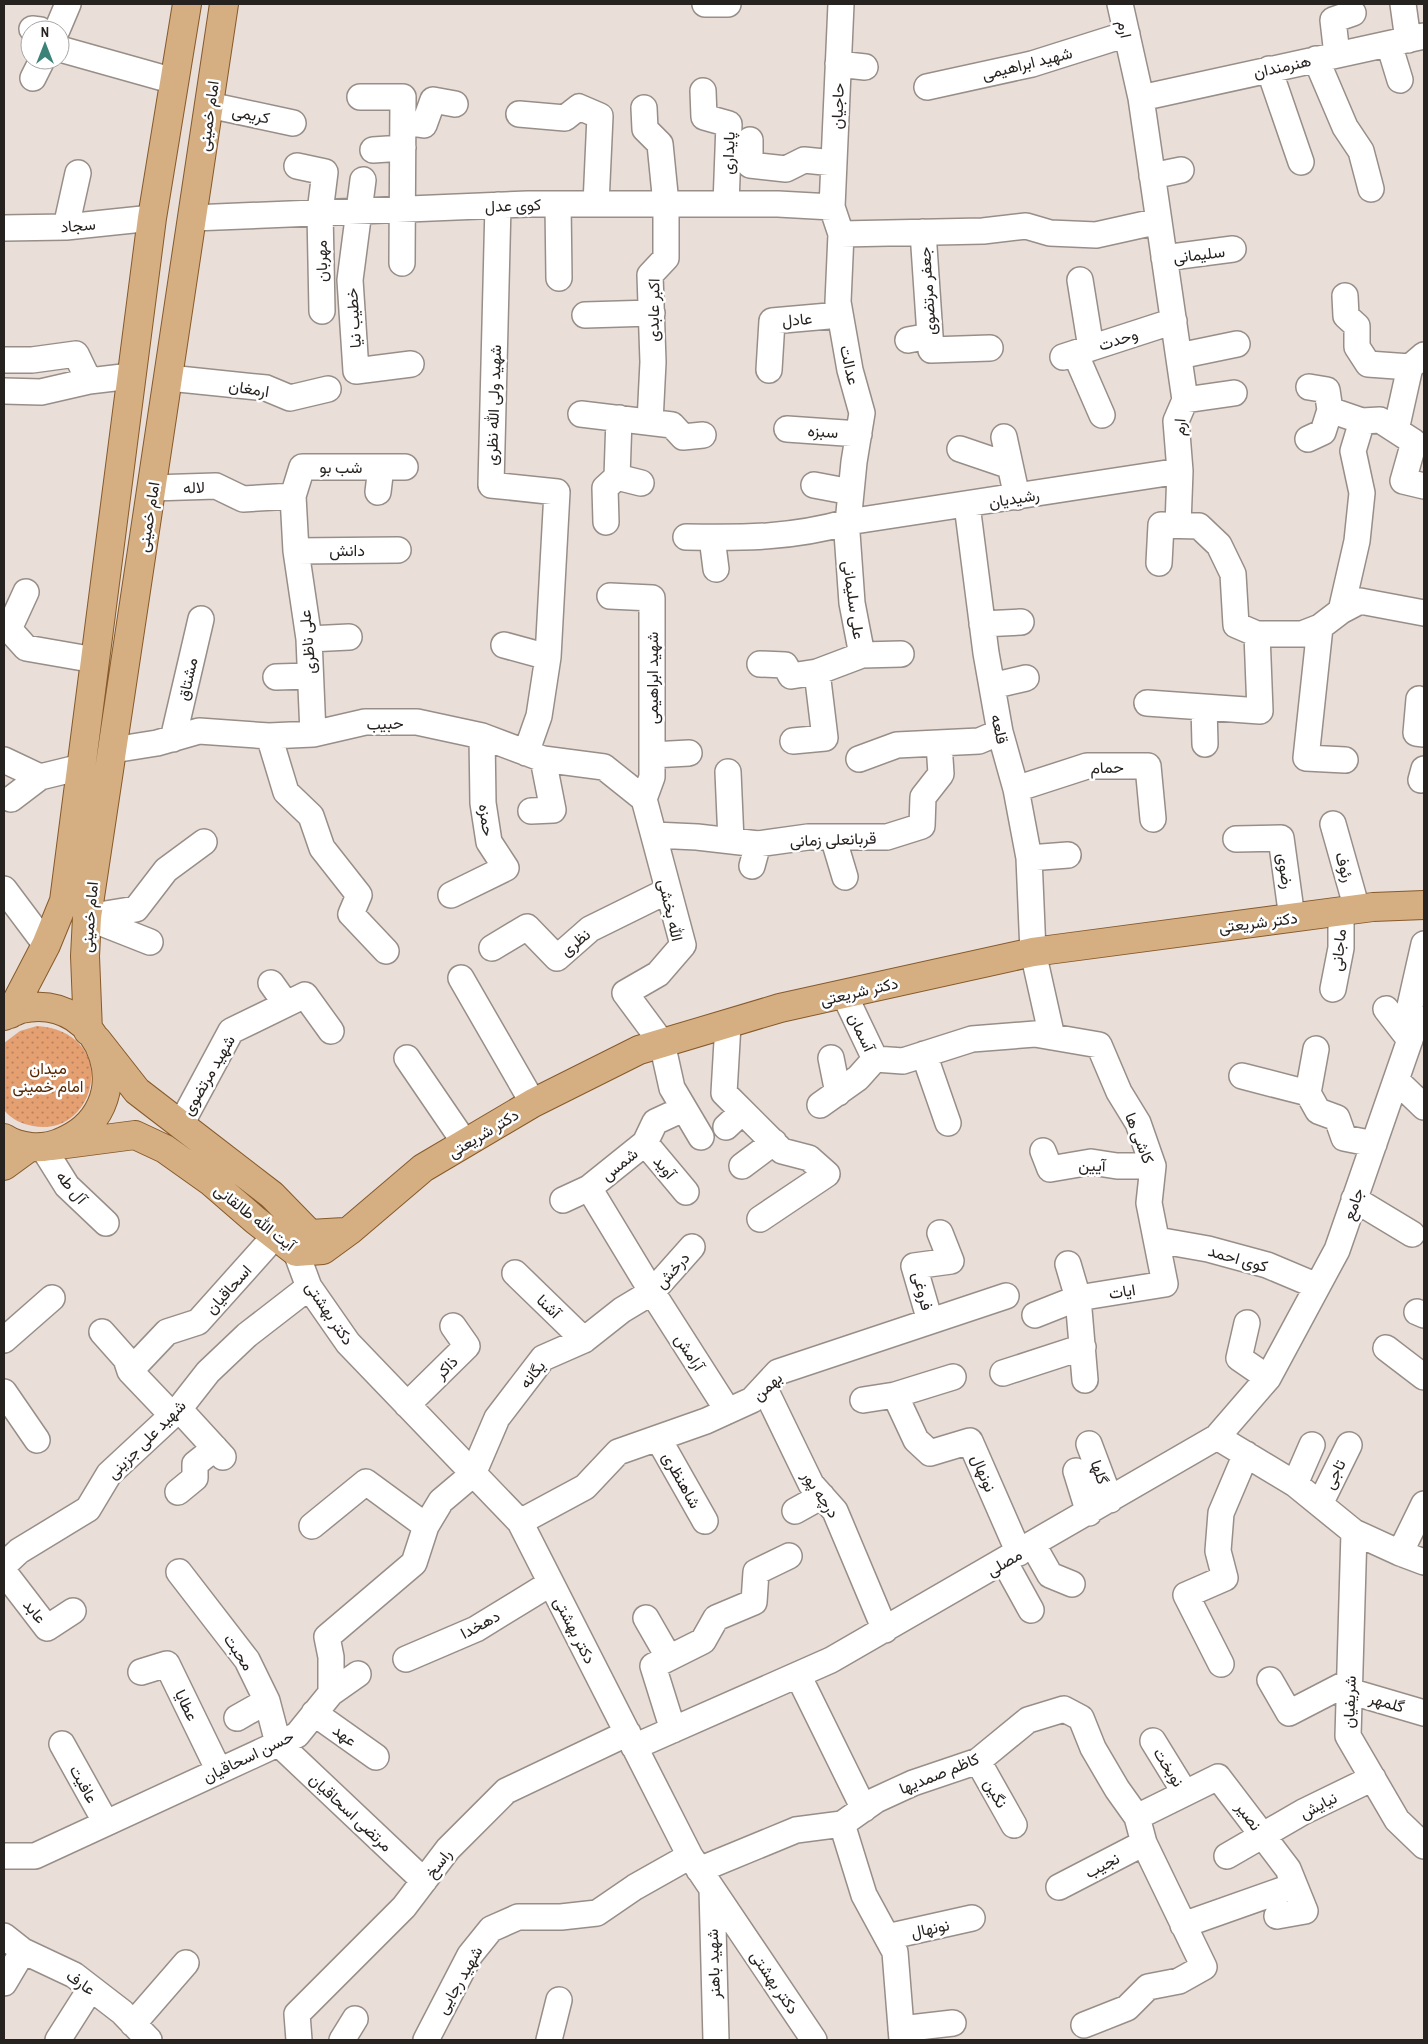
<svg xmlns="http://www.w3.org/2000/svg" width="1428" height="2044" font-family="'Archivo Narrow',Vazirmatn,sans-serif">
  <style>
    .park { fill: url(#park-dots) }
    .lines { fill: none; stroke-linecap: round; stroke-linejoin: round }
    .minor-casing { stroke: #988e88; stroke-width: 28 }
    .major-casing { stroke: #865a2a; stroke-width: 30 }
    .minor { stroke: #fff; stroke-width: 25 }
    .major { stroke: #d5ae82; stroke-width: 28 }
    .labels { text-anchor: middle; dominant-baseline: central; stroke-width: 5; stroke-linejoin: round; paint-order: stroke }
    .street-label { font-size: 16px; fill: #262220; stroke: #fff }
    .park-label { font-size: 16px; fill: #542701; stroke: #fff }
  </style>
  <defs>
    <pattern id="park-dots" width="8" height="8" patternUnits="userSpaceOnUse" patternTransform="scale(1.25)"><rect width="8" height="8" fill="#e5a072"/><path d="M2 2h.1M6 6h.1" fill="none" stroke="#b9825d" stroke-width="1.8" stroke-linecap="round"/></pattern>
  </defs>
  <rect width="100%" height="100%" fill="#e9ded8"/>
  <path class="park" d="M37 1026C122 1032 97 1139 33 1126 22 1124 11 1119 4 1110V1043L20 1031Z"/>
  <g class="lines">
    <defs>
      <path id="minor" d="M705 4H728
        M1120 4 1141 98 1185 400 1176 421 1180 471 1178 525
        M1403 4 1408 40
        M32 29 40 30
        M57 30 68 4
        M1389 44 1400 80
        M60 49 174 81
        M1337 55 1333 20 1353 13
        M1316 59 1345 127 1361 151 1371 189
        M838 64 865 67
        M1269 69 1301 162
        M33 78 42 60
        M927 87 1032 64 1127 34
        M703 91 704 117 729 124 726 204
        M360 97H403L402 263
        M1141 98 1424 36
        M209 105 293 123
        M644 108 645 129 660 144 666 204V258L650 275 653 362 650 422
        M519 114 565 118 579 107 600 116 596 204
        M403 122 424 125 433 100 455 104
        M750 140V165L786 169 804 160 834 163
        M373 150 403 148
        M297 166 325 172 320 212 322 311
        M1152 176 1181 170
        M363 180 350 280 356 371 411 364
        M558 204 559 278
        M498 205 491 485 557 492 548 657 539 716 526 753
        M193 218 528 204H778L832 207
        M66 227 78 173
        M4 228 66 227 152 218
        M923 232 931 350 990 348
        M841 234 983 231 1026 226 1050 233 1096 235 1159 221
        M1164 258 1233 249
        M1080 280 1091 348
        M1345 296 1346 316 1357 326V347L1368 364 1410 367 1424 355
        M585 315 652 313
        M908 340 930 336
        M1075 353 1102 415
        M1179 356 1237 344
        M1063 357 1174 321
        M4 360H32L76 354 89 381
        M769 370 772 321 840 315
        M169 378 266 388 290 398 328 389
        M4 391 41 392 89 381 131 376
        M1185 400 1234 393
        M1330 410 1362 421 1380 420 1414 442 1403 481 1424 486
        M581 414 672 425 683 437 703 435
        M787 429 859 434
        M1396 430 1410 367
        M1004 437 1017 497
        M1308 439 1323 432 1330 410 1327 390 1309 387
        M960 449 1010 466
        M617 477 641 483
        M814 485 851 492
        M152 488 216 486 243 499 293 496
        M378 492 381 467
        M967 505 986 653 1000 732 1016 789 1029 858 1033 952 1052 1037
        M606 522 605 488 617 477 619 418
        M686 537C744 538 792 538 848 522L1180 471
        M712 538 716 569
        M296 551 398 550
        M1159 563 1161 525 1199 526 1219 545 1233 574 1236 625 1257 634H1302L1320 627 1341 611 1360 601 1424 613
        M610 596 652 598V777L644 799
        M1341 611 1357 541 1362 493 1353 451 1362 421
        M982 624 1021 622
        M4 627 9 629 26 648 95 660
        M1320 627 1306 758 1345 760
        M9 629 26 592
        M309 639 349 637
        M504 645 548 657
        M862 655 901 654
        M760 664 785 665 791 676 817 672 862 655 852 603 847 533 854 462 862 413 850 370 838 302 841 234 832 207 841 4
        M276 677 310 676
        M992 686 1026 678
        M1419 699 1416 733 1424 734
        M1147 703 1260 711 1257 634
        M1204 707 1205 744
        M313 734 309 639 296 551 293 496 302 467H405
        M269 736 286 792 311 816 322 848 359 895 351 914 386 951
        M173 739 201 619
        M793 741 825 738 817 672
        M113 750 157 743 199 731 269 736 313 734 365 722H417L482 736 543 759 604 767 644 799
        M652 755 689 753
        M859 759 897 745 979 741 1000 732
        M4 760 40 777 81 767
        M728 772 731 841
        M1421 780 1424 769
        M1016 789 1087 766H1148L1153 819
        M11 799 40 777
        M644 799 683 945 658 974 625 993 662 1043 672 1088 701 1137
        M531 811 553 810 543 759
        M1333 824 1357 909
        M654 835 697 837 758 844 808 837H887L922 826 923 797 941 774 939 743
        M833 837 845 877
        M1236 839 1281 838 1292 918
        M1029 858 1068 855
        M752 866 758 844
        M4 889 46 945
        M451 895 506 868 489 842 483 803 482 736
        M87 917 136 909 166 870 204 842
        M89 918 150 942
        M492 948 527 927 557 958 590 929 667 891
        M461 978 533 1103
        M271 983 286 1004
        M1333 989 1341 948V911
        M844 994 875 1059
        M1386 1009 1410 1040
        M728 1024 724 1093 782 1151 809 1158 827 1174 760 1219
        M1316 1049 1308 1093 1318 1111 1337 1118 1344 1138 1374 1144
        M924 1054 948 1123
        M407 1058 465 1143
        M831 1058 838 1093
        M875 1059 903 1061 972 1039 1035 1034 1099 1045 1119 1092 1138 1123 1153 1166 1149 1203 1165 1284 1078 1298 1085 1380
        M1242 1076 1308 1093
        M1396 1080 1424 1107
        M820 1105 858 1078 875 1059
        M181 1124 231 1031 305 995 331 1031
        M726 1127 742 1112
        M645 1143 686 1192
        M42 1146 67 1186 106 1223
        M1043 1151 1050 1169 1091 1162 1117 1166H1153
        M742 1166 774 1142
        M589 1188 652 1292 728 1411
        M1354 1199 1412 1234
        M563 1200 589 1188 645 1143 655 1122 683 1109
        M1157 1240 1208 1249 1267 1265 1317 1286
        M296 1252 309 1287 348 1343 520 1522 690 1856 814 2040
        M515 1273 584 1340
        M1417 1312 1424 1315
        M1035 1315 1078 1298 1068 1264
        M930 1321 914 1266 951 1261 940 1233
        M1247 1323 1239 1358 1268 1378
        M102 1332 126 1359 130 1371 172 1415
        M4 1340 52 1298
        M1386 1348 1424 1377
        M130 1371 167 1332 198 1322 275 1236
        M1003 1373 1083 1347
        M764 1387 811 1484 835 1511 885 1630
        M4 1392 37 1440
        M895 1395 953 1377
        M863 1400 895 1395 916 1440 930 1453 970 1441 1019 1553
        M407 1405 467 1346 453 1326
        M179 1409 223 1457
        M1217 1437 1295 1484 1354 1532 1400 1553 1424 1504
        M658 1438 705 1521
        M1089 1444 1110 1500
        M1076 1471 1089 1513
        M1295 1484 1312 1445
        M178 1492 195 1478V1464L215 1448
        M1320 1504 1349 1445
        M795 1511 822 1496
        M520 1522 585 1487 618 1452 706 1421 752 1400 778 1372 1006 1296
        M312 1526 366 1482 426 1526
        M1354 1532 1348 1736 1397 1820 1424 1846
        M1033 1545 1050 1575 1072 1584
        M1400 1553 1424 1562
        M1004 1561 1031 1610
        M4 1565 19 1551 88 1509 109 1474 179 1409 208 1372 247 1335 309 1287
        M4 1572 47 1628 73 1611
        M179 1572 247 1660 267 1701 278 1743 424 1881
        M646 1618 669 1658
        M406 1659 476 1629 551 1583
        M1221 1664 1186 1595 1225 1578 1218 1551 1221 1513 1246 1454
        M141 1672 167 1664 219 1771
        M798 1675 864 1809
        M1270 1680 1289 1713 1349 1682
        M1349 1691 1424 1713
        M331 1693 358 1674
        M314 1713 376 1757
        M237 1718 267 1701
        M673 1730 653 1666 703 1641 716 1618 754 1602 756 1572 789 1556
        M1153 1741 1185 1793
        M62 1744 106 1823
        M634 1747 831 1660 1217 1437 1268 1378 1337 1250 1414 1028 1410 1006 1424 944
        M978 1761 1014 1825
        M1137 1817 1218 1777 1288 1869 1305 1911 1277 1916
        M842 1824 864 1895 895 1952 902 2040
        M4 1856H35L297 1735 331 1693V1657L327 1637 414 1563 426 1526 441 1501 473 1474 497 1418 543 1358 584 1340 622 1310 652 1292 692 1247
        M1227 1856 1303 1812 1373 1778
        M699 1870 796 1830 842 1824 876 1800 913 1783 978 1761 1028 1720 1064 1709 1081 1718 1093 1748 1117 1789 1137 1817 1144 1843 1204 1967 1179 1981 1148 1987 1127 2008 1084 2025
        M1059 1887 1144 1843
        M712 1889 716 2040
        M1183 1925 1282 1890
        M4 1936 23 1951 74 1975 122 2012 149 2040
        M887 1937 972 1918
        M4 1983 23 1951
        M133 2024 186 1963
        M901 2029 953 2023
        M58 2040 91 1988
        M299 2040 297 2014 404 1907 448 1849 506 1791 628 1733
        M342 2040 355 2019
        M426 2040 470 1955 491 1929 518 1917H561L597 1913 635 1887 690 1856
        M549 2040 559 2000"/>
      <path id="major" d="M10 1014 46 945 64 901 152 218 187 4
        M4 1016C9 1014 16 1011 21 1009 104 990 145 1110 59 1143 42 1150 19 1148 4 1138
        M88 1031 85 956 87 917 224 4
        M97 1040 137 1091 272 1195 310 1234 344 1232
        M51 1146 135 1135 165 1149 210 1181 255 1220 296 1252 323 1250 349 1231 423 1168 533 1103 639 1050 780 1008 1033 952 1373 907 1424 905
        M4 1166 30 1147"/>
    </defs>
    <use href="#minor" class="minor-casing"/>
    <use href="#major" class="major-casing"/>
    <use href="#minor" class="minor"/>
    <use href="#major" class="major"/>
  </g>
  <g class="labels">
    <g class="street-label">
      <text transform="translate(1125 29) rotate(78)">ارم</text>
      <text transform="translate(1027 63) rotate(-14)">شهید ابراهیمی</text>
      <text transform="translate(1282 66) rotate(-12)">هنرمندان</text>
      <text transform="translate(837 106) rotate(-88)">حاجیان</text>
      <text transform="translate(251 114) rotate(12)">کریمی</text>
      <text transform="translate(208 116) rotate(-82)">امام خمینی</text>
      <text transform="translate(728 153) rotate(-88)">پایداری</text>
      <text transform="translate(513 205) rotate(-2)">کوی عدل</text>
      <text transform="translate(78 225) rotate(-5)">سجاد</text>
      <text transform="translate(1199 254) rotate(-7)">سلیمانی</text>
      <text transform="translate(321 261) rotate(-91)">مهربان</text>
      <text transform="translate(927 291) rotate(-94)">جعفر مرتضوی</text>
      <text transform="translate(653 310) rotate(-89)">اکبر عابدی</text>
      <text transform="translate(353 318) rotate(-94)">خطیب نیا</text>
      <text transform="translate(797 319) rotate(-5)">عادل</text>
      <text transform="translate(1118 339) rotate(-18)">وحدت</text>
      <text transform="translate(850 365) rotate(77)">عدالت</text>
      <text transform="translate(249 388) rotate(9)">ارمغان</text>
      <text transform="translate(493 405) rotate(-88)">شهید ولی الله نظری</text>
      <text transform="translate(1179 427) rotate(-86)">ارم</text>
      <text transform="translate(823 431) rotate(4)">سبزه</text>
      <text x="341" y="467">شب بو</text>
      <text transform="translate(194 487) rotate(-2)">لاله</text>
      <text transform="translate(1014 498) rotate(-9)">رشیدیان</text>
      <text transform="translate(148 517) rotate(-81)">امام خمینی</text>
      <text x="347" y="550">دانش</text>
      <text transform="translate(854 600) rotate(82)">علی سلیمانی</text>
      <text transform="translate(307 642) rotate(-95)">علی ناظری</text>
      <text transform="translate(652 678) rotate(-90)">شهید ابراهیمی</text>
      <text transform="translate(187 679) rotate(-77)">مشتاق</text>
      <text transform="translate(385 723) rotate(-2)">حبیب</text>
      <text transform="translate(1000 729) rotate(77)">قلعه</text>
      <text transform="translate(1107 767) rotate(-2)">حمام</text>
      <text transform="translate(487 820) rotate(82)">حمزه</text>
      <text transform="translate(833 839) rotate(-2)">قربانعلی زمانی</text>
      <text transform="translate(1345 867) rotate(74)">رئوف</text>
      <text transform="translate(1286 871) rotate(82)">رضوی</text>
      <text transform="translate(671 910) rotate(77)">الله بخشی</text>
      <text transform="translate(89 917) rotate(-85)">امام خمینی</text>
      <text transform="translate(1258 922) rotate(-7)">دکتر شریعتی</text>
      <text transform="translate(575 942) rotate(-39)">نظری</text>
      <text transform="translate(1338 950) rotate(-84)">ماجانی</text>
      <text transform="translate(859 991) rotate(-13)">دکتر شریعتی</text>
      <text transform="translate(862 1032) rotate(65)">آسمان</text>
      <text transform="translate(208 1075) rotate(-60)">شهید مرتضوی</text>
      <text transform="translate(483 1133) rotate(-31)">دکتر شریعتی</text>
      <text transform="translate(1140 1138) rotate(69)">کاشی ها</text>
      <text transform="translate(619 1164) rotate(-39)">شمس</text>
      <text transform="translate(1092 1165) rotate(1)">آیین</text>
      <text transform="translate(665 1167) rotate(50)">آوید</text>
      <text transform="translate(72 1187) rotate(50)">آل طه</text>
      <text transform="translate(1353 1204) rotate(-71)">جامع</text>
      <text transform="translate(255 1217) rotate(38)">آیت الله طالقانی</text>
      <text transform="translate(1238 1258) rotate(16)">کوی احمد</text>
      <text transform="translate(672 1270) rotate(-48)">درخش</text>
      <text transform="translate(228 1289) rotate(-48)">اسحاقیان</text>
      <text transform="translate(923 1291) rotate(76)">فروغی</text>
      <text transform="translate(1122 1291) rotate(-9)">ایات</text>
      <text transform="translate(549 1306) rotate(44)">آشنا</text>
      <text transform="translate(330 1313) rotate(56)">دکتر بهشتی</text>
      <text transform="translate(690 1352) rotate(57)">آرامش</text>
      <text transform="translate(446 1367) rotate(-45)">ذاکر</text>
      <text transform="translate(532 1374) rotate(-50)">یگانه</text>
      <text transform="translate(767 1386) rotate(-42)">بهمن</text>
      <text transform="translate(146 1439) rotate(-45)">شهید علی جزینی</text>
      <text transform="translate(1100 1472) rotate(70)">گلها</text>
      <text transform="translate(984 1473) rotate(67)">نونهال</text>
      <text transform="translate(1334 1474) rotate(-64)">تاجی</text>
      <text transform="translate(682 1480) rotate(61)">شاهنظری</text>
      <text transform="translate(821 1494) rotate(56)">درچه پور</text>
      <text transform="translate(1004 1562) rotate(-30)">مصلی</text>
      <text transform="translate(35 1611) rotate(50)">عابد</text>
      <text transform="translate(480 1624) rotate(-28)">دهخدا</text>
      <text transform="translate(575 1630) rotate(63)">دکتر بهشتی</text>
      <text transform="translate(239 1652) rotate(56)">محبت</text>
      <text transform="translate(1349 1702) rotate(-88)">شریفیان</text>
      <text transform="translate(1387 1702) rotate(16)">گلمهر</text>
      <text transform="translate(187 1705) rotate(64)">عطایا</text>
      <text transform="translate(345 1735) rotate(36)">عهد</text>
      <text transform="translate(248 1756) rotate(-26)">حسن اسحاقیان</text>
      <text transform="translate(1169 1767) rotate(58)">نوبخت</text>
      <text transform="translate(939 1773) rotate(-22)">کاظم صمدیها</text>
      <text transform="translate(84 1784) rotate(61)">عافیت</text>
      <text transform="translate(996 1793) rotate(60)">نگین</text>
      <text transform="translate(1318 1805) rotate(-27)">نیایش</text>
      <text transform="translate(351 1812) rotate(43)">مرتضی اسحاقیان</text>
      <text transform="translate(1249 1816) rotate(53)">نصیر</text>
      <text transform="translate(438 1863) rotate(-52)">راسخ</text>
      <text transform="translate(1102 1865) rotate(-28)">نجیب</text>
      <text transform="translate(930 1928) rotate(-12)">نونهال</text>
      <text transform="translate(713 1964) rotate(-92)">شهید باهنر</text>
      <text transform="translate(459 1980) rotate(-60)">شهید رجایی</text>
      <text transform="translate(81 1982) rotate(34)">عارف</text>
      <text transform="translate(775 1982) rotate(56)">دکتر بهشتی</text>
    </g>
    <g class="park-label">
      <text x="48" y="1068">میدان<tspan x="48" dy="18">امام خمینی</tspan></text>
    </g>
  </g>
  <rect width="1428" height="2044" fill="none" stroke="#262220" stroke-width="10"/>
  <g transform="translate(45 45)"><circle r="24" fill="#ffffff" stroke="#a8a7a6"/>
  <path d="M0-4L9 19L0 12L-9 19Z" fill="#3b8279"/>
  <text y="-8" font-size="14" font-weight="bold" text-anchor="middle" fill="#262220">N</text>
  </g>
</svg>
